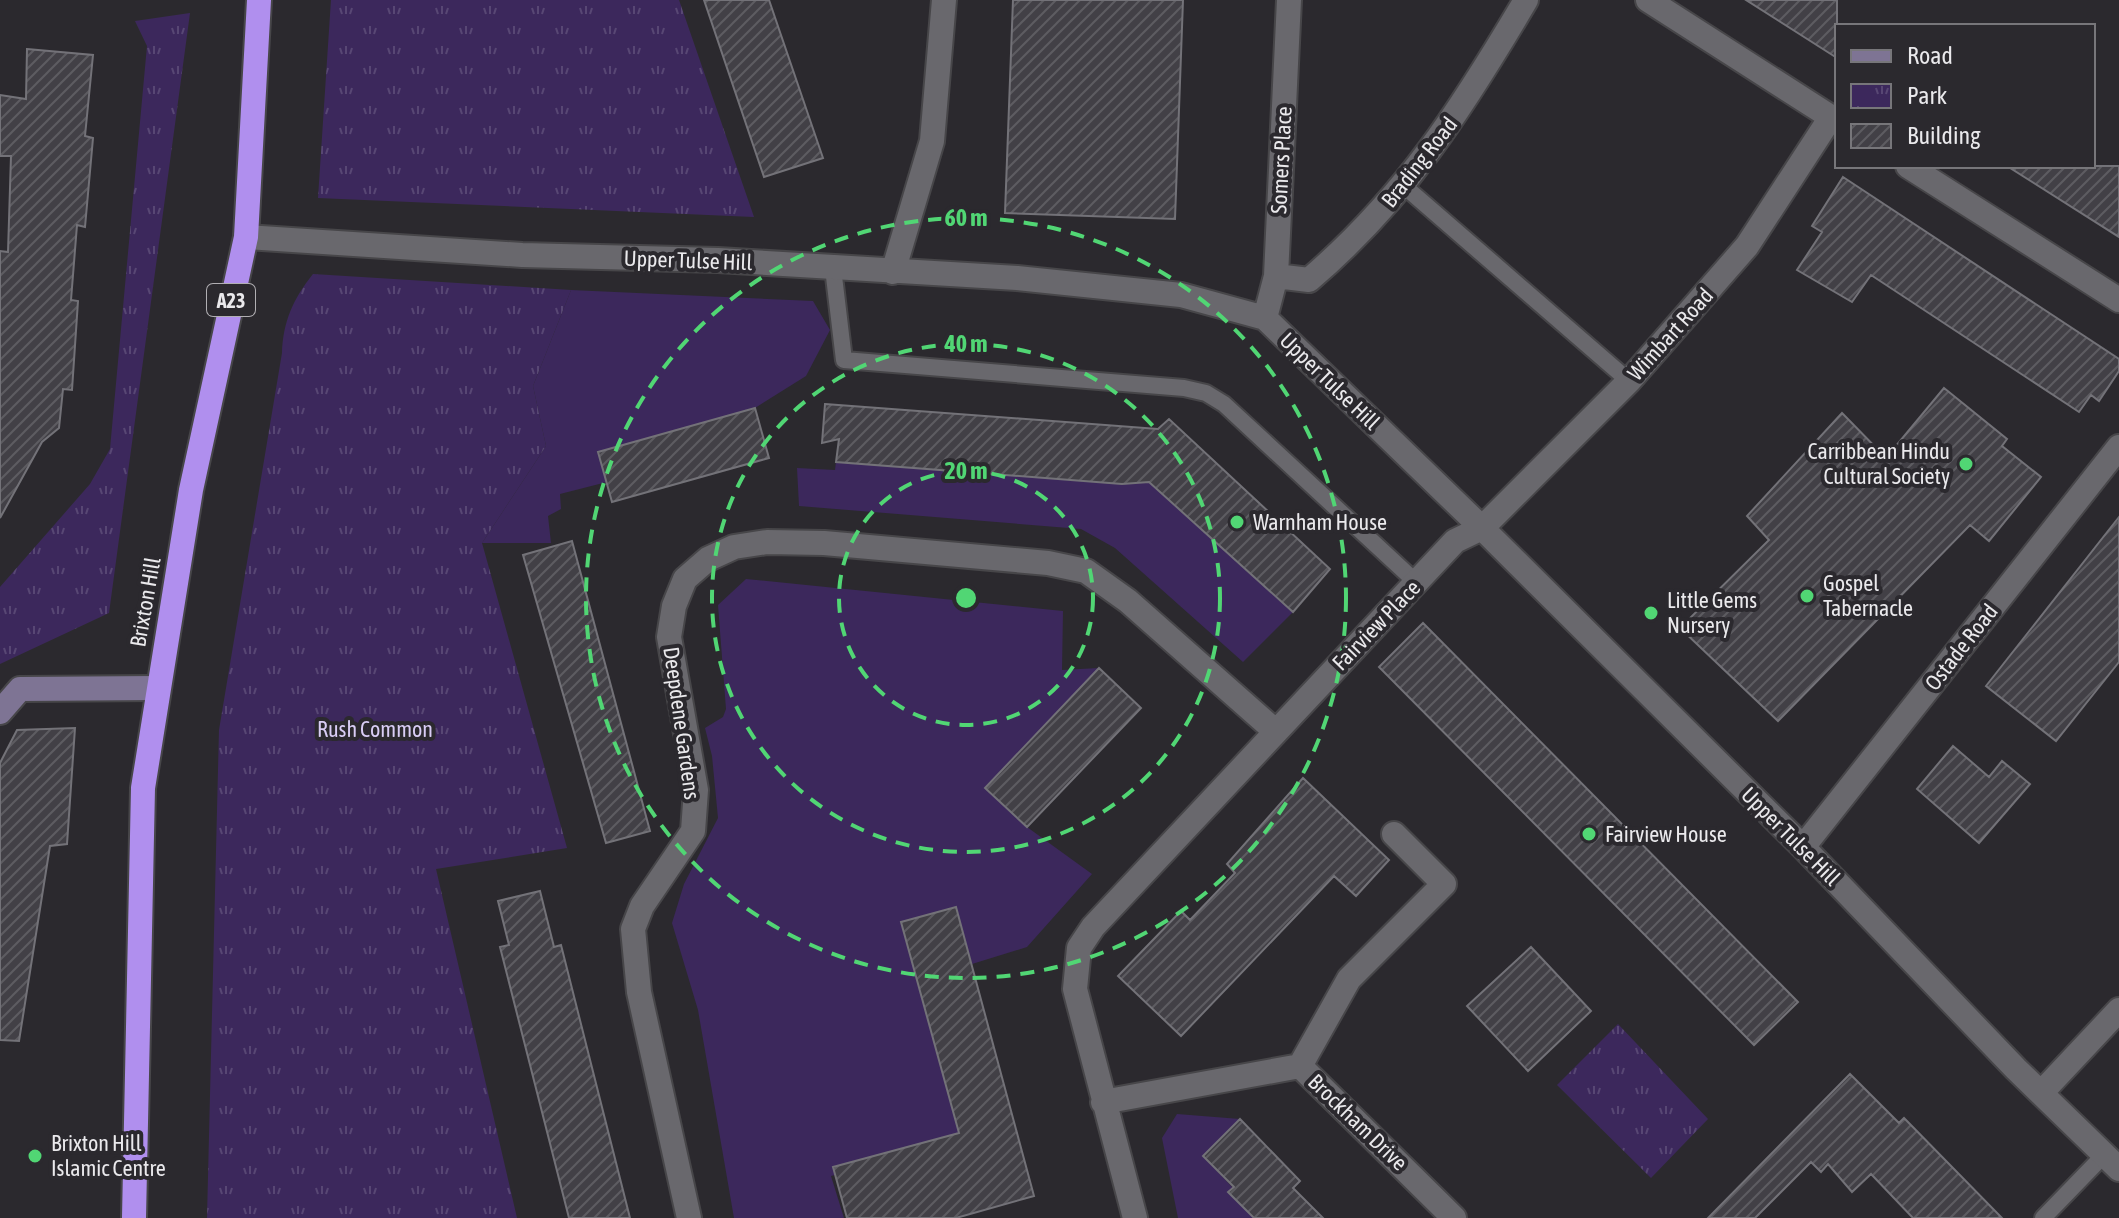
<svg xmlns="http://www.w3.org/2000/svg" width="2119" height="1218" font-family="'Asap Condensed',sans-serif">
  <style>
    .green { fill: #3c285c }
    .park { fill: url(#park-tufts) }
    .building { fill: url(#building-hatch); stroke: #737278; stroke-width: 2 }
    .lines { fill: none; stroke-linecap: round; stroke-linejoin: round }
    .lane-casing { stroke: #474649; stroke-width: 20 }
    .street-casing { stroke: #474649; stroke-width: 28 }
    .secondary-casing { stroke: #474649; stroke-width: 28 }
    .highway-casing { stroke: #474649; stroke-width: 28 }
    .lane { stroke: #69686d; stroke-width: 16 }
    .street { stroke: #69686d; stroke-width: 24 }
    .secondary { stroke: #7e7494; stroke-width: 24 }
    .highway { stroke: #b08fee; stroke-width: 24 }
    .ring { fill: none; stroke: #51d674; stroke-width: 4; stroke-dasharray: 14 10 }
    .poi-dot { fill: #51d674; stroke: #2b292e; stroke-width: 3 }
    .labels { text-anchor: middle; dominant-baseline: central; stroke-width: 8; stroke-linejoin: round; paint-order: stroke }
    .shield { fill: #2b292e; stroke: #b1afb3; stroke-width: 2 }
    .shield-label { font-size: 20px; font-weight: bold; fill: #eae9ec }
    .street-label { font-size: 22px; fill: #eae9ec; stroke: #2b292e }
    .poi-label { font-size: 22px; fill: #eae9ec; stroke: #2b292e; text-anchor: start }
    .park-label { font-size: 22px; fill: #d9cdf5; stroke: #2b292e }
    .centre { fill: #51d674; stroke: #2b292e; stroke-width: 4 }
    .ring-label { font-size: 24px; text-anchor: middle; font-weight: bold; fill: #51d674; stroke: #2b292e; stroke-width: 8; stroke-linejoin: round; paint-order: stroke }
  </style>
  <defs>
    <pattern id="park-tufts" width="24" height="20" patternUnits="userSpaceOnUse" patternTransform="scale(2)"><rect width="24" height="20" fill="#3c285c"/><path d="M3 7l-1-3M5 7V3M7 7l1-3M15 17l-1-3M17 17v-4M19 17l1-3" fill="none" stroke="#584774"/></pattern>
    <pattern id="building-hatch" width="6" height="6" patternUnits="userSpaceOnUse" patternTransform="scale(2)"><rect width="6" height="6" fill="#424046"/><path d="M-1 1l2-2M0 6l6-6M5 7l2-2" fill="none" stroke="#5d5c61"/></pattern>
  </defs>
  <rect width="100%" height="100%" fill="#2b292e"/>
  <path class="green" d="M571 290 813 301 830 330 806 376 755 408 598 452 607 482 560 494 561 509 548 516 551 543H482L546 446 533 386Z
    M836 462 1149 482 1293 612 1243 662 1115 548 1081 529 799 506 797 468 835 470Z
    M746 579 1063 611 1062 670 1099 668 985 788 1027 827 1092 874 1027 947 972 964 956 907 961 1141 831 1176 844 1218H734L698 1010 672 923 684 884 718 818 712 756 705 728 723 717 726 709 718 605Z
    M1177 1114 1240 1119 1203 1156 1261 1218H1178L1162 1138Z"/>
  <path class="park" d="M331 0H679L754 217 318 198Z
    M190 13 109 613 0 664V587L90 484 110 449 147 46 135 21Z
    M313 274 571 290 533 386 546 446 482 543 567 848 436 869 517 1218H207L219 730 282 353C283 322 293 299 313 274Z
    M1618 1024 1708 1119 1651 1178 1557 1085Z"/>
  <path class="building" d="M704 0H769L823 158 764 177Z
    M1013 0H1183L1175 219 1005 213Z
    M1746 0H1837V58Z
    M27 49 93 55 85 136 93 138 85 227 77 225 71 300 78 301 72 390 63 389 59 428 42 442 0 518V251L8 252 11 156H0V95L26 99Z
    M2007 166H2119V237Z
    M1843 177 2119 359V371L2099 401 2091 395 2079 412 1871 275 1852 302 1797 270 1822 232 1812 226Z
    M1944 388 2007 439 2002 446 2041 477 1989 541 1970 525 1778 721 1680 628 1769 540 1747 516 1842 413 1886 458Z
    M825 404 1158 429 1169 419 1330 569 1293 612 1149 482 1122 484 836 462 839 439 822 443Z
    M755 408 769 458 612 502 598 452Z
    M2119 517V662L2056 741 1986 686Z
    M572 541 650 831 606 843 523 555Z
    M1423 623 1798 1002 1754 1045 1379 667Z
    M1099 668 1141 708 1027 827 985 788Z
    M75 728 67 844 50 846 19 1041 0 1040V763L17 730Z
    M1953 746 1989 777 2002 761 2030 784 1979 843 1917 789Z
    M1303 778 1389 860 1356 896 1334 876 1181 1036 1118 976 1181 911 1190 920 1235 873 1227 864Z
    M540 891 554 947 561 945 630 1218H569L500 947 509 945 498 901Z
    M956 907 1034 1196 956 1218H847L833 1167 959 1133 901 922Z
    M1531 947 1591 1011 1528 1071 1467 1006Z
    M1850 1074 1899 1123 1904 1118 2002 1218H1913L1871 1174 1852 1192 1828 1164 1821 1172 1811 1162 1755 1218H1708Z
    M1240 1119 1300 1181 1293 1188 1323 1218H1254L1228 1192 1234 1187 1203 1156Z"/>
  <g class="lines">
    <defs>
      <path id="lane" d="M1404 186 1629 381
        M833 268 844 360 1184 388 1206 393 1224 404 1417 583
        M2043 1218 2104 1155"/>
      <path id="street" d="M1648 0 1837 121
        M1908 166 2119 300
        M246 237 522 255 718 260 1017 278 1181 295 1265 318 1482 528 1803 847 2016 1069 2119 1169
        M893 272 932 141 944 0
        M1276 276 1309 280C1406 197 1462 108 1526 0
        M1265 318 1276 276 1289 0
        M1803 847 2119 447
        M1300 1066 1349 979 1444 884 1394 834
        M2042 1092 2119 1010
        M1103 1102 1300 1066 1454 1218
        M689 1218 639 992 633 929 642 906 693 831 696 790 669 637 674 606 685 579 708 559 734 547 767 542 824 543 1048 563 1086 571 1128 601 1274 730
        M1135 1218 1075 989 1079 948 1093 927 1455 541 1482 528 1629 381 1747 246 1831 117"/>
      <path id="secondary" d="M0 712 20 689 157 688"/>
      <path id="highway" d="M134 1218 143 788 191 490 246 237 259 0"/>
    </defs>
    <use href="#lane" class="lane-casing"/>
    <use href="#street" class="street-casing"/>
    <use href="#secondary" class="secondary-casing"/>
    <use href="#highway" class="highway-casing"/>
    <use href="#lane" class="lane"/>
    <use href="#street" class="street"/>
    <use href="#secondary" class="secondary"/>
    <use href="#highway" class="highway"/>
  </g>
  <g class="ring">
    <circle cx="966" cy="598" r="127"/>
    <circle cx="966" cy="598" r="254"/>
    <circle cx="966" cy="598" r="380"/>
  </g>
  <g class="poi-dot">
    <circle cx="1966" cy="464" r="8"/>
    <circle cx="1237" cy="522" r="8"/>
    <circle cx="1807" cy="596" r="8"/>
    <circle cx="1651" cy="613" r="8"/>
    <circle cx="1589" cy="834" r="8"/>
    <circle cx="35" cy="1156" r="8"/>
  </g>
  <g class="labels">
    <rect class="shield" x="207" y="284" width="48" height="32" rx="6"/>
    <g class="shield-label">
      <text x="231" y="300">A23</text>
    </g>
    <g class="street-label">
      <text transform="translate(1281 160) rotate(-87)">Somers Place</text>
      <text transform="translate(1419 162) rotate(-52)">Brading Road</text>
      <text transform="translate(688 260) rotate(2)">Upper Tulse Hill</text>
      <text transform="translate(1670 334) rotate(-48)">Wimbart Road</text>
      <text transform="translate(1330 381) rotate(44)">Upper Tulse Hill</text>
      <text transform="translate(145 602) rotate(-80)">Brixton Hill</text>
      <text transform="translate(1376 625) rotate(-46)">Fairview Place</text>
      <text transform="translate(1961 647) rotate(-52)">Ostade Road</text>
      <text transform="translate(682 723) rotate(82)">Deepdene Gardens</text>
      <text transform="translate(1791 836) rotate(45)">Upper Tulse Hill</text>
      <text transform="translate(1358 1122) rotate(44)">Brockham Drive</text>
    </g>
    <g class="poi-label">
      <text x="1950" y="451" text-anchor="end">Carribbean Hindu<tspan x="1950" dy="25">Cultural Society</tspan></text>
      <text x="1253" y="522">Warnham House</text>
      <text x="1823" y="583">Gospel<tspan x="1823" dy="25">Tabernacle</tspan></text>
      <text x="1667" y="600">Little Gems<tspan x="1667" dy="25">Nursery</tspan></text>
      <text x="1605" y="834">Fairview House</text>
      <text x="51" y="1143">Brixton Hill<tspan x="51" dy="25">Islamic Centre</tspan></text>
    </g>
    <g class="park-label">
      <text x="375" y="729">Rush Common</text>
    </g>
  </g>
  <circle cx="966" cy="598" r="12" class="centre"/>
  <g class="ring-label">
    <text x="966" y="226">60 m</text>
    <text x="966" y="352">40 m</text>
    <text x="966" y="479">20 m</text>
  </g>
  <rect x="1835" y="24" width="260" height="144" fill="#2b292e" stroke="#77767a" stroke-width="2"/>
  <rect x="1851" y="50" width="40" height="12" fill="#7e7494" stroke="#77767a" stroke-width="2"/>
  <text x="1907" y="64" font-size="24" fill="#eae9ec">Road</text>
  <rect x="1851" y="84" width="40" height="24" fill="url(#park-tufts)" stroke="#77767a" stroke-width="2"/>
  <text x="1907" y="104" font-size="24" fill="#eae9ec">Park</text>
  <rect x="1851" y="124" width="40" height="24" fill="url(#building-hatch)" stroke="#77767a" stroke-width="2"/>
  <text x="1907" y="144" font-size="24" fill="#eae9ec">Building</text>
</svg>
